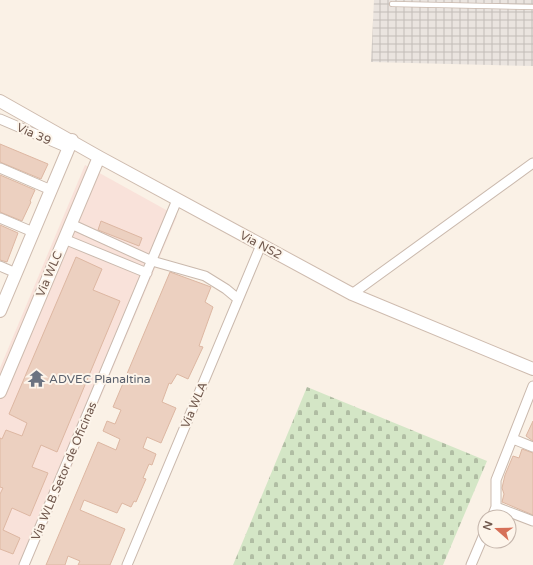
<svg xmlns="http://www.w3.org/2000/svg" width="533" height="565" font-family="'Varela Round',sans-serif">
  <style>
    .commercial { fill: #f9e2da }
    .industrial { fill: url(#industrial-grid) }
    .cemetery { fill: url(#cemetery-stones) }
    .building { fill: #ecd0c0; stroke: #ddb7a2 }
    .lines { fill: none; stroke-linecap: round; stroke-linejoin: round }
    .lane-casing { stroke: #cab9ad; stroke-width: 6 }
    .street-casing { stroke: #cab9ad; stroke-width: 11 }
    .secondary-casing { stroke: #cebbae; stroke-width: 14 }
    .lane { stroke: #fff; stroke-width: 4.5 }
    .street { stroke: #fff; stroke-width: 9 }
    .secondary { stroke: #fff; stroke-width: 12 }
    .labels { text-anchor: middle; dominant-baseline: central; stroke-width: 4; stroke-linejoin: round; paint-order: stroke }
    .street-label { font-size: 12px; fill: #70584d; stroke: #fdf5eb }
    .worship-label { font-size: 12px; fill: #5b616d; stroke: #fdf5eb; text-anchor: start }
  </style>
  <defs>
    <pattern id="industrial-grid" width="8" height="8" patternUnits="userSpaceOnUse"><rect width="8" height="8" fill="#eae4df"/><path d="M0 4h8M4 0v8" fill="none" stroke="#c2bcb7"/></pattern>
    <pattern id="cemetery-stones" width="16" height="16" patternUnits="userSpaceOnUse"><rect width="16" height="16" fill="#d4e6c6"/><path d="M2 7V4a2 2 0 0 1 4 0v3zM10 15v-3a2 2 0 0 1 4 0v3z" fill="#b0bda3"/></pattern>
  </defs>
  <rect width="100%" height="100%" fill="#faf1e6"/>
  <path class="commercial" d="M85 165 177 216 30 565H0V368Z"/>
  <path class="industrial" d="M374 0H533V66L371 62Z"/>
  <path class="cemetery" d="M307 387 487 461 443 565H233Z"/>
  <path class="building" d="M0 144 48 164 41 179 0 162Z
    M0 175 35 190 30 201 31 202 22 221 0 212Z
    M101 221 142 238 139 246 98 230Z
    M0 225 18 233 7 262 0 260Z
    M76 257 102 269 93 290 120 301 57 452 41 445 32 467 48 473 30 516 12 508 3 530 20 538 13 554 0 549V494L3 488 0 487V438L2 439 6 430 22 436 27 423 9 414Z
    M170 272 211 287 205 302 213 307 199 346 203 347 188 379 177 374 171 384 169 383 162 402 176 408 161 443 147 437 143 448 156 454 152 465 149 464 143 478 146 479 136 502 134 501 131 507 122 503 117 513 84 500 80 510 125 529 110 565H78L80 561 68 556 65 565H46L98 442 116 450 120 439 103 431 107 421 115 424 121 410 113 407Z
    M533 421V441L526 436Z
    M522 449 533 453V515L502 502 504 494 502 488 505 475 513 456 519 458Z"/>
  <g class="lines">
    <defs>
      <path id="lane" d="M392 4 533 7"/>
      <path id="street" d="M0 119 68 148
        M0 168 51 190
        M0 218 33 232
        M71 224 152 261 205 276 226 289 238 299
        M64 239 147 273
        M0 266 16 273
        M352 294 533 163
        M513 439 533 447
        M496 507 533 521
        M492 517 496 507V480L533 386
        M24 565 177 200
        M127 565 261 245
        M471 565 485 532"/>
      <path id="secondary" d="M0 101 99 157 352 294 533 369
        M0 311 72 140
        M0 392 99 157"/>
    </defs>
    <use href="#lane" class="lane-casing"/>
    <use href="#street" class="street-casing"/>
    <use href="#secondary" class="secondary-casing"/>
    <use href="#lane" class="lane"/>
    <use href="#street" class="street"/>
    <use href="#secondary" class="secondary"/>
  </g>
  <defs>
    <symbol id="temple-bare" viewBox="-9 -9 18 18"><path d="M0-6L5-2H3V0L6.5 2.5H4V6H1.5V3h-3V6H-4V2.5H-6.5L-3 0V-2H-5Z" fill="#6b7280" stroke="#fdf5eb" stroke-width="2.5" paint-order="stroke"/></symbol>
  </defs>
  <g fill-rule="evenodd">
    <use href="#temple-bare" x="24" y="366" width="25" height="25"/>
  </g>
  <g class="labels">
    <g class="street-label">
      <text transform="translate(34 134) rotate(24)">Via 39</text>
      <text transform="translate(261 245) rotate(28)">Via NS2</text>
      <text transform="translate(49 274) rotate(-67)">Via WLC</text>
      <text transform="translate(194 405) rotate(-67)">Via WLA</text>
      <text transform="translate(64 471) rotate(-67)">Via WLB Setor de Oficinas</text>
    </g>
    <g class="worship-label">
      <text x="49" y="379">ADVEC Planaltina</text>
    </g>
  </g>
  <g transform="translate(497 529) rotate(290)"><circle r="19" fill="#fdf5eb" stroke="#c5b6ac"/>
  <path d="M0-3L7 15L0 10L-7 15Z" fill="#d67058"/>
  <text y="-6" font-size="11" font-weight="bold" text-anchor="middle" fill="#70584d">N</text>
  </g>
</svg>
